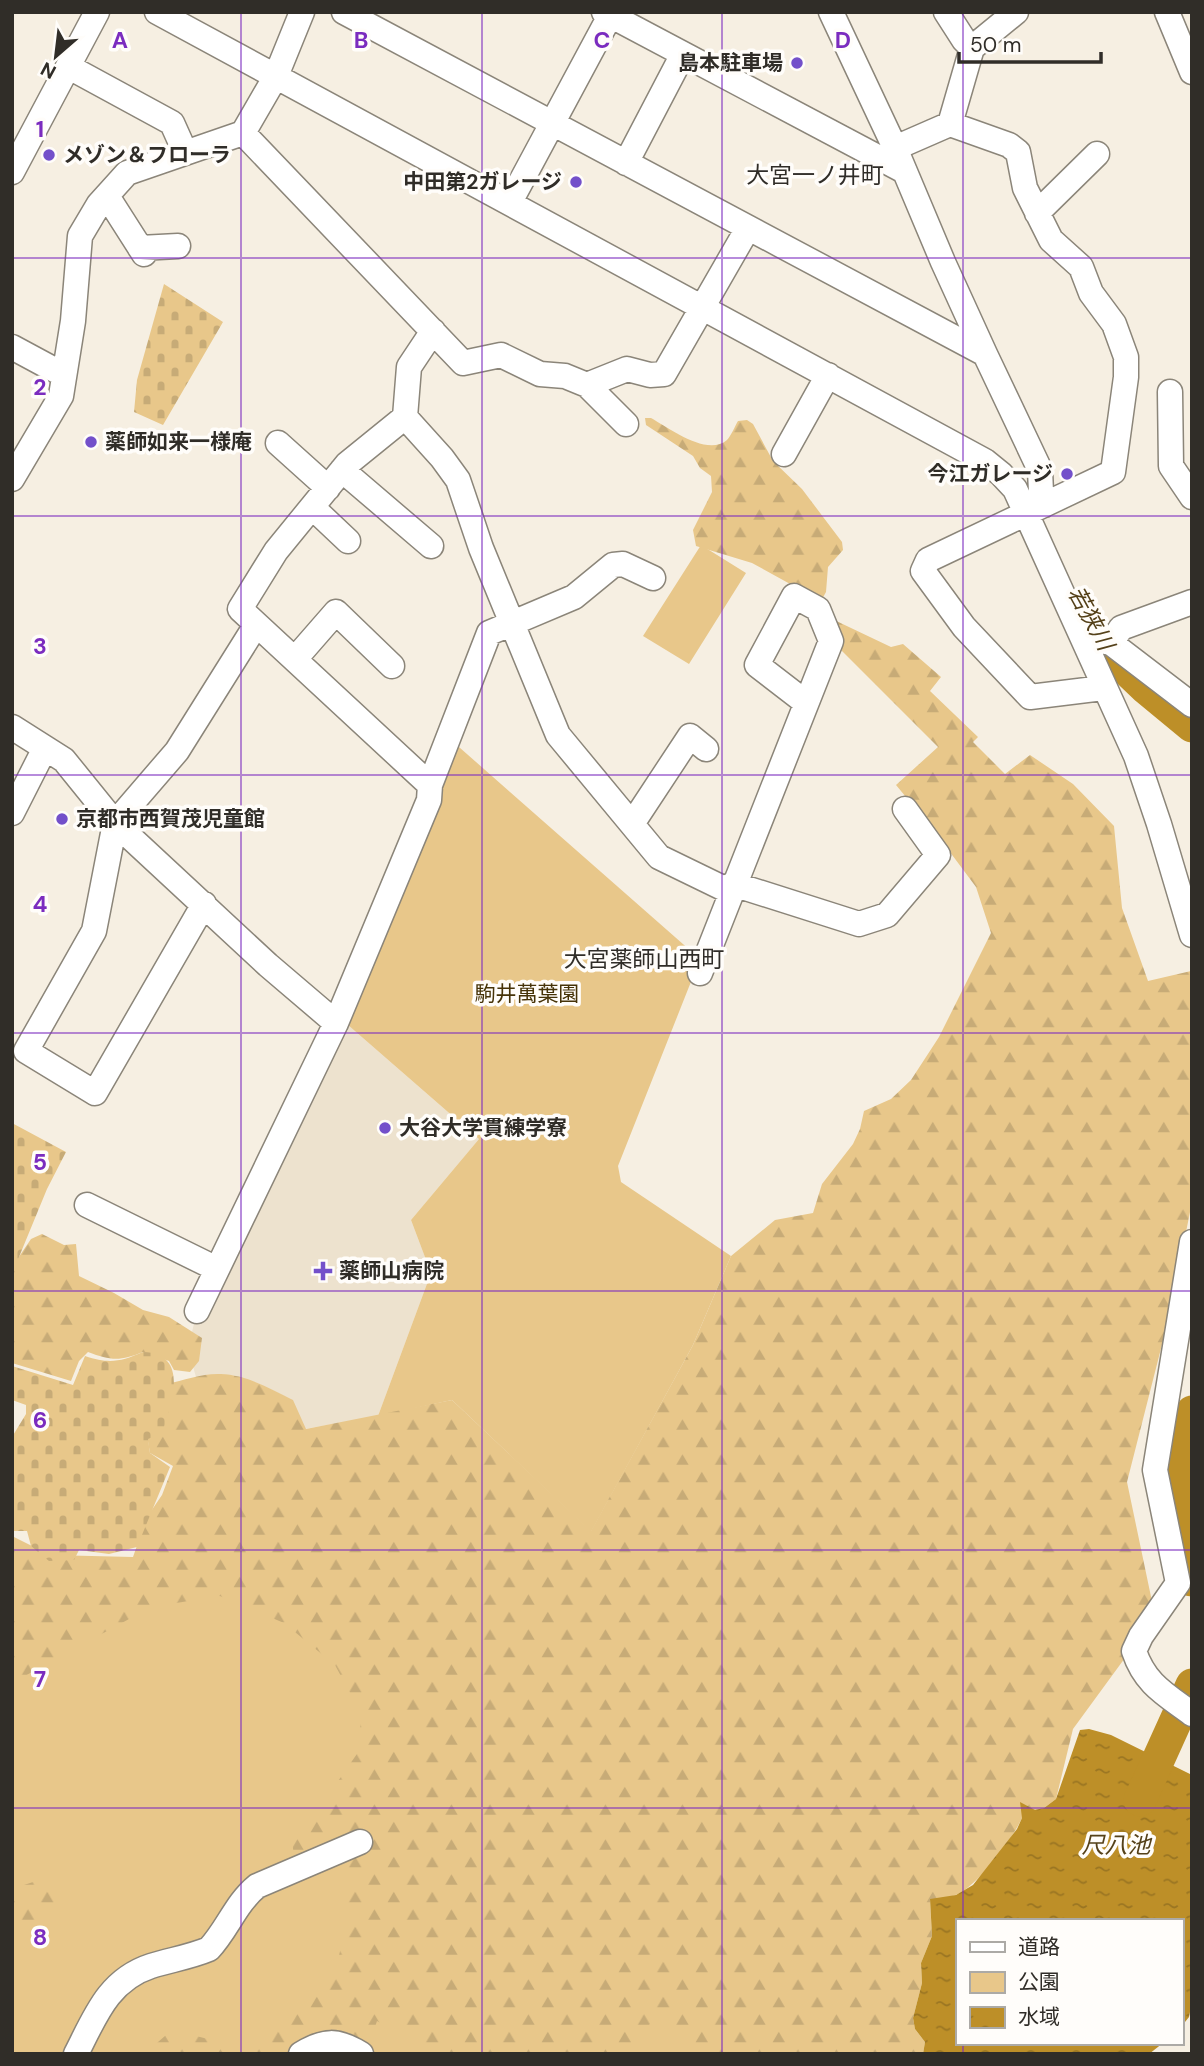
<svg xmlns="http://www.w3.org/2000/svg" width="1204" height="2066" font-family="'DM Sans','Noto Sans JP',sans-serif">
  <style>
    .built { fill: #ede2ce }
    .green { fill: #e8c78a }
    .forest { fill: url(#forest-firs) }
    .cemetery { fill: url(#cemetery-stones) }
    .water { fill: url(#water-ripples) }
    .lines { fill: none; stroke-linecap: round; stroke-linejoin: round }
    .river { stroke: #bd8f28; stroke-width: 33 }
    .minor-casing { stroke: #8b8579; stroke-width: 27 }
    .minor { stroke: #fff; stroke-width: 24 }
    .grid { fill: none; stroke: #7b2cbf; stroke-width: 2; stroke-opacity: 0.55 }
    .poi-dot { fill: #7350ca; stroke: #fffdfa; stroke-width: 2.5 }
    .labels { text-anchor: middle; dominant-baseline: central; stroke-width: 7; stroke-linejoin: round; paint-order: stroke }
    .poi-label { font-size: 21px; font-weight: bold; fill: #302d28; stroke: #fffdfa; text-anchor: start }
    .park-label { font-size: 21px; fill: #463308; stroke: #fffdfa }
    .neighbourhood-label { font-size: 23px; fill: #302d28; stroke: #fffdfa }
    .water-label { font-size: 23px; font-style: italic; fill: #554119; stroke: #fffdfa }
    .grid-label { font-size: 23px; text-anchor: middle; font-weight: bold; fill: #7b2cbf; stroke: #fffdfa; stroke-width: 7; stroke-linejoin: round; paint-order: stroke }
  </style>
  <defs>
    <pattern id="forest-firs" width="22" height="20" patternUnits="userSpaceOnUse" patternTransform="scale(1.75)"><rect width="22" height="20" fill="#e8c78a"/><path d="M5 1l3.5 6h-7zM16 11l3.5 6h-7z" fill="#c7ab77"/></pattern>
    <pattern id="cemetery-stones" width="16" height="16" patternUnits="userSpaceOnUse" patternTransform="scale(1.75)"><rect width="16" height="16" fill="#e8c78a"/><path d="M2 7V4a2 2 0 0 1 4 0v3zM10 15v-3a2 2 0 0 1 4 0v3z" fill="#c7ab77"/></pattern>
    <pattern id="water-ripples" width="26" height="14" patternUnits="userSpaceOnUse" patternTransform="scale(1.75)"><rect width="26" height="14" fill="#bd8f28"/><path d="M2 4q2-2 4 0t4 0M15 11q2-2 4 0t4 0" fill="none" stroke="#9a7522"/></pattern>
  </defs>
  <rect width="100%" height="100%" fill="#f6efe2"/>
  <path class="built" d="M340 1018 479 1139 411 1220 431 1273 378 1416 305 1429 291 1399 253 1381 222 1374 196 1377 188 1349 197 1311Z"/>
  <path class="green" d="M701 545 746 573 689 664 643 636Z
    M451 740 700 959 618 1166 621 1182 731 1256 693 1345 591 1532 452 1400 378 1416 431 1273 411 1220 479 1139 340 1018Z
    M243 1580 785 2054H12V1671L181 1591Z"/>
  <path class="forest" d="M645 418H651C669 428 707 457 727 440 731 436 735 426 738 421L747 420 753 424 773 461 802 489 842 542 843 550 828 567 826 592 821 601 752 563 696 546 693 530 712 492 711 476 700 468 693 456 646 425Z
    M830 618 891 647 903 644 941 677 930 691 978 737 973 742 1005 774 1030 755 1073 784 1114 826 1122 908 1148 981 1191 971 1192 1202 1169 1317 1127 1482 1154 1611 1141 1636 1073 1729 1056 1799 1044 1808 1022 1818C1012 1840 979 1884 958 1894 950 1898 939 1898 930 1900L932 1936 921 1963 922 1983 913 2018 915 2029 925 2042 923 2054H711L656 2015 631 2052 619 2054H421L415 2043 377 2021 366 2054H144L172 2030 252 2050 316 1997 337 1963 349 1917 345 1871 296 1879 292 1838 329 1794 359 1751 361 1713 335 1665 284 1623 220 1596 151 1607 12 1683V1536L50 1555 133 1557 147 1517 162 1495 173 1466 150 1453 147 1436 167 1384C184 1380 203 1373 221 1374 247 1375 271 1389 293 1400L306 1429 452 1400 591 1531 693 1345 731 1256 775 1220 813 1213 822 1184 853 1144 860 1129 864 1111 891 1099 911 1080 939 1037 991 933 976 887 935 832 896 785 938 747 840 649Z
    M42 1234 64 1245 76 1244 79 1276 114 1293 143 1310 169 1317 202 1338 199 1361 190 1372 174 1370 169 1361 143 1352C121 1361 111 1361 88 1352L79 1361 71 1381 12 1363V1267L31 1239Z
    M39 1880 76 1900 12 1934V1889Z"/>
  <path class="cemetery" d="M164 284 223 322 163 425 134 412 137 380Z
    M12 1123 66 1152 47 1189 12 1274Z
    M143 1352C190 1353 172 1404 162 1433L148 1439 150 1453 170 1467 137 1547 109 1554 79 1550 74 1560 49 1561 31 1546 27 1531H12V1437L26 1414V1405L12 1400V1366L73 1385 85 1356C109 1364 120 1362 143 1352Z"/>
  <path class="water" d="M1089 1729 1111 1735 1192 1775V2002L1189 2017 1181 2027V1921H957V2043H1163L1149 2054H923L925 2042 915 2029 913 2018 922 1983 921 1963 932 1936 930 1899 956 1895 973 1885 1017 1829 1022 1818 1020 1802 1035 1810 1044 1808 1056 1799 1080 1730Z"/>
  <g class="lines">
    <path class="river" d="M1102 646 1146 688 1192 726
      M1192 1412 1175 1495 1176 1516 1192 1580
      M1140 1800 1192 1685"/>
    <defs>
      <path id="minor" d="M157 12 985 461 1001 474 1015 489 1136 756 1159 824 1192 935
        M344 12 985 354
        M604 12 904 171
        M831 12 895 148 943 262 985 354 1040 470 1041 492 1044 505
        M946 12 964 40 972 48
        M1167 12 1192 72
        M69 67 172 123 185 152
        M950 124 1009 145 1018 152 1025 188 1051 240 1081 267 1091 293 1114 324 1126 357V377L1113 472 928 560 923 571 964 627 1030 697 1103 688
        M243 133 463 363 501 355 540 374 565 376 587 385 626 424
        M895 148 950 124 972 48 1016 12
        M626 163 683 54
        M12 172 97 12
        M107 196 144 254
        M510 202 612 12
        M1037 213 1097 154
        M140 248 178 246
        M12 347 64 375
        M587 385 627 369 650 375 664 374 748 228
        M1170 392 1171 466 1192 497
        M405 417 442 458 458 480 481 548 558 735 659 857 731 892
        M278 443 328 488
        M784 454 828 375
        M342 470 431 546
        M12 479 61 396 73 321 80 236 99 204 127 173 243 133 276 76 302 12
        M312 507 348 541
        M1083 638 1111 643 1121 628 1192 602
        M1111 643 1192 705
        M295 659 336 612 392 666
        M12 727 64 760 115 823 268 965 336 1023
        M430 785 240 609 276 551 347 464 405 417 409 367 433 331
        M12 813 45 748
        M632 824 690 736 706 749
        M733 884 859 924 887 915 938 855 905 809
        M204 904 95 1093 26 1051 94 931 115 823 177 751 256 625
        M700 973 831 641 818 609 794 596 757 665 805 702
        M87 1205 217 1269
        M1192 1242 1155 1470 1178 1583 1141 1636 1134 1651C1145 1684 1165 1694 1192 1714
        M197 1311 336 1023 429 800 430 785 489 633 574 597 613 565 623 564 653 578
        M76 2054C95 2017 108 1980 151 1966 170 1960 190 1957 209 1949 227 1930 236 1903 257 1886L360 1842
        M301 2054C324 2040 337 2039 361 2054"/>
    </defs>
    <use href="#minor" class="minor-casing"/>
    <use href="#minor" class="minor"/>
  </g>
  <path class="grid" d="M241 12V2054M482 12V2054M722 12V2054M963 12V1921M12 258H1192M12 516H1192M12 775H1192M12 1033H1192M12 1291H1192M12 1550H1192M12 1808H1192M963 2043V2054"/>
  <g class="poi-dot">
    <circle cx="797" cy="63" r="7"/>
    <circle cx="49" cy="155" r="7"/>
    <circle cx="576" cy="182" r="7"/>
    <circle cx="91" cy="442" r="7"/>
    <circle cx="1067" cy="474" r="7"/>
    <circle cx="62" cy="819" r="7"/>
    <circle cx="385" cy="1128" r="7"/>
    <path d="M319.5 1260.5h7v7h7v7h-7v7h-7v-7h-7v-7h7z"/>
  </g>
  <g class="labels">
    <g class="poi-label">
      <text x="783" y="63" text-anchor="end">島本駐車場</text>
      <text x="63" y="155">メゾン＆フローラ</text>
      <text x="562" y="182" text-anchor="end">中田第2ガレージ</text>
      <text x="105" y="442">薬師如来一様庵</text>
      <text x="1053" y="474" text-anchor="end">今江ガレージ</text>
      <text x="76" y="819">京都市西賀茂児童館</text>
      <text x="399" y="1128">大谷大学貫練学寮</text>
      <text x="339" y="1271">薬師山病院</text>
    </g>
    <g class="park-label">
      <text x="527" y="994">駒井萬葉園</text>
    </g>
    <g class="neighbourhood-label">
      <text x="815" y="175">大宮一ノ井町</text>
      <text x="644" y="959">大宮薬師山西町</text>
    </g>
    <g class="water-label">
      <text transform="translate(1091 618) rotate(61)">若狭川</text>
      <text x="1116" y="1845">尺八池</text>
    </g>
  </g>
  <g class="grid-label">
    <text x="120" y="48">A</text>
    <text x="361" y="48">B</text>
    <text x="602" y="48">C</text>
    <text x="843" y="48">D</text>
    <text x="40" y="137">1</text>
    <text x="40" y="395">2</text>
    <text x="40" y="654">3</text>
    <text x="40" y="912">4</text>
    <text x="40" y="1170">5</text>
    <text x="40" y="1428">6</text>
    <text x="40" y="1687">7</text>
    <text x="40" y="1945">8</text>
  </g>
  <rect width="1204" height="2066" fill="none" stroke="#302d28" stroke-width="28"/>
  <rect x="956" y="1919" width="228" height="126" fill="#fffdfa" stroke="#acaaa6" stroke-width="2"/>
  <rect x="970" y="1942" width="35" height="10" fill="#ffffff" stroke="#acaaa6" stroke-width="2"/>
  <text x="1018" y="1954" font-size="21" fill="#302d28">道路</text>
  <rect x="970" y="1972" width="35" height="21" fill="#e8c78a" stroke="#acaaa6" stroke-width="2"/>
  <text x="1018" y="1989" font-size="21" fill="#302d28">公園</text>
  <rect x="970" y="2007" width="35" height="21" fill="url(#water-ripples)" stroke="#acaaa6" stroke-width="2"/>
  <text x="1018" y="2024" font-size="21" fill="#302d28">水域</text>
  <g transform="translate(56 56) rotate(208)" stroke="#fffdfa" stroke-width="5" paint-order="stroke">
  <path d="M0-5L12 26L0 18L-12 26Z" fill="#302d28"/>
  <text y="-10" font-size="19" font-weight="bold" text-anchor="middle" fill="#302d28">N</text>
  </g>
  <path d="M959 52v10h142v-10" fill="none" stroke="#302d28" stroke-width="3.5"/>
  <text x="970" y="52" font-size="21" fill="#302d28" stroke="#fffdfa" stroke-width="5" paint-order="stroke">50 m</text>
</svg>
